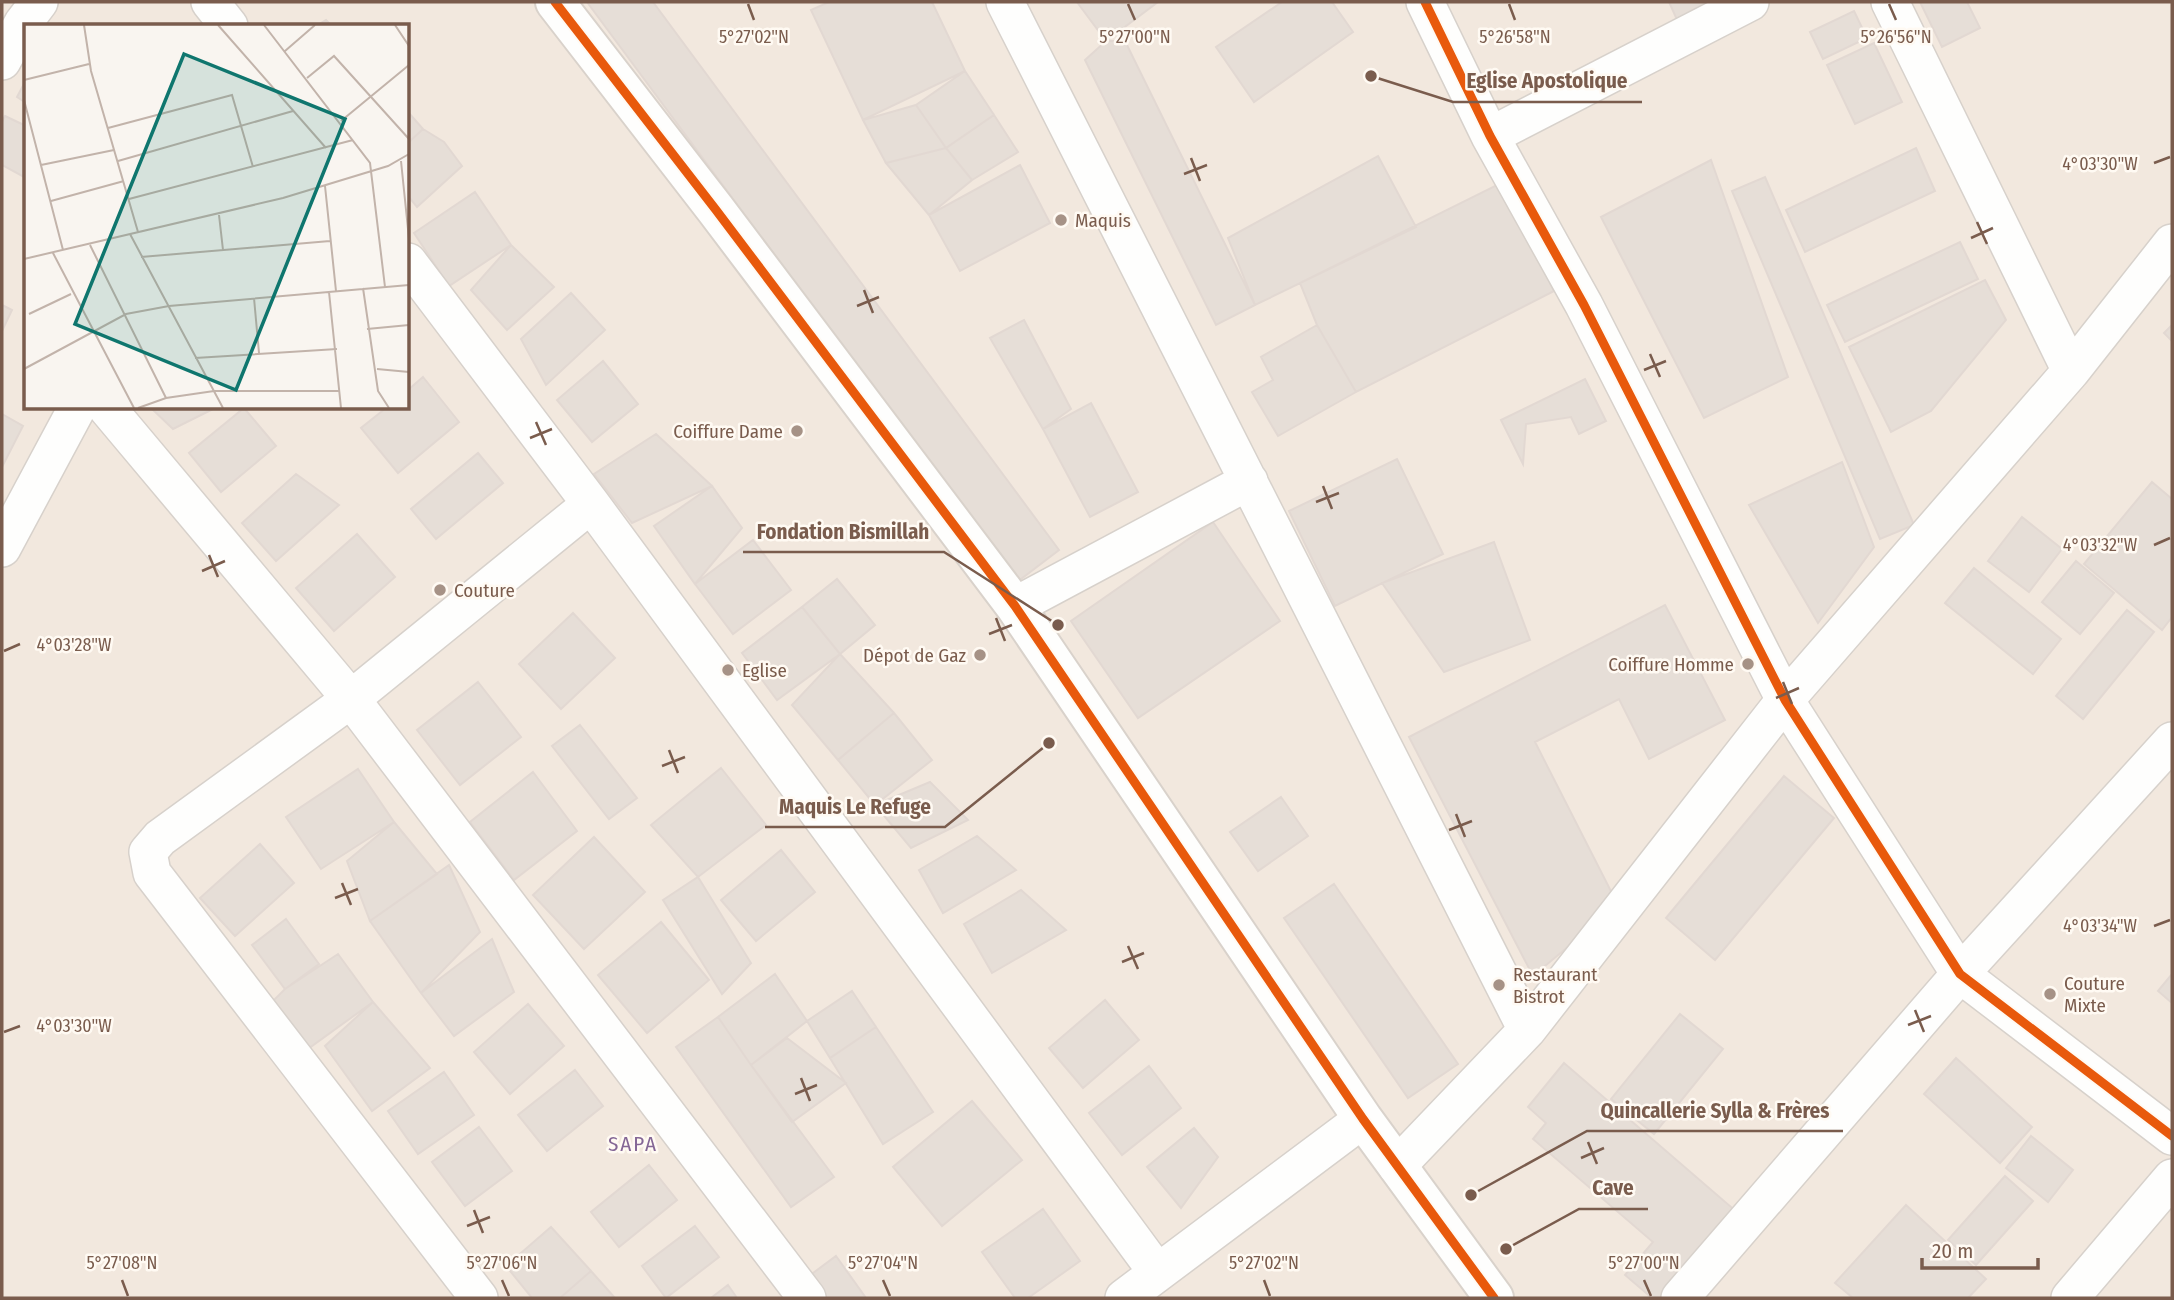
<svg xmlns="http://www.w3.org/2000/svg" width="2174" height="1300" font-family="'Fira Sans Condensed',sans-serif">
  <style>
    .residential { fill: #f2e8de; fill-rule: evenodd }
    .building { fill: #e6ded7; stroke: #e2d8d2; stroke-width: 2 }
    .lines { fill: none; stroke-linecap: round; stroke-linejoin: round }
    .street-casing { stroke: #d7d1cb; stroke-width: 40 }
    .secondary-casing { stroke: #d9d2cb; stroke-width: 42 }
    .street { stroke: #fefefd; stroke-width: 37 }
    .secondary { stroke: #fefefd; stroke-width: 38 }
    .cycleway-casing { stroke: #fffaf3; stroke-width: 13 }
    .cycleway { stroke: #e8590c; stroke-width: 9 }
    .ticks { fill: none; stroke: #7a5c4d; stroke-width: 2.5 }
    .poi-dot { fill: #a69286; stroke: #fffaf3; stroke-width: 2.5 }
    .labels { text-anchor: middle; dominant-baseline: central; stroke-width: 5; stroke-linejoin: round; paint-order: stroke }
    .poi-label { font-size: 19px; fill: #7a5c4d; stroke: #fffaf3; text-anchor: start }
    .neighbourhood-label { font-size: 21px; letter-spacing: 2px; fill: #846695; stroke: #fffaf3 }
    .inset-road { fill: none; stroke: #c2b3aa; stroke-width: 2 }
    .view { fill: #0f766e; fill-opacity: 0.15; stroke: #0f766e; stroke-width: 3.5 }
    .inset-edge { fill: none; stroke: #7a5c4d; stroke-width: 3.5 }
    .ticks-label { font-size: 18px; text-anchor: middle; fill: #7a5c4d; stroke: #fffaf3; stroke-width: 5; stroke-linejoin: round; paint-order: stroke }
    .leader { fill: none; stroke: #7a5c4d; stroke-width: 2.5 }
    .callout-dot { fill: #7a5c4d; stroke: #fffaf3; stroke-width: 2.5 }
    .callout-label { font-size: 21px; text-anchor: middle; font-weight: bold; fill: #7a5c4d; stroke: #fffaf3; stroke-width: 5; stroke-linejoin: round; paint-order: stroke }
  </style>
  <rect width="100%" height="100%" fill="#f9f5f0"/>
  <path class="residential" d="M2 2H2172V1298H2ZM26 26H408V408H26Z"/>
  <path class="building" d="M587 2H653L1059 550 1017 582Z
    M829 2H932L965 71 863 120 811 10Z
    M1077 2H1158L1106 41Z
    M1282 2H1332L1353 32 1254 102 1216 47Z
    M1669 2H1724L1678 22Z
    M1920 2H1967L1980 28 1942 47Z
    M1854 11 1867 38 1823 59 1810 32Z
    M326 20 332 26H316Z
    M1106 41H1125L1255 305 1216 325 1085 60Z
    M1874 43 1902 102 1855 124 1827 65Z
    M965 71 994 115 946 148 916 105Z
    M26 80V103L17 97Z
    M916 105 946 148 886 163 863 120Z
    M408 112 423 129 408 143Z
    M994 115 1018 152 972 180 946 148Z
    M5 116 26 126V178L2 165V122Z
    M423 129 444 142 462 166 417 207 408 196V143Z
    M946 148 972 180 929 215 886 163Z
    M1916 148 1935 191 1805 252 1786 210Z
    M1378 156 1416 227 1255 305 1228 238Z
    M1711 160 1788 377 1704 418 1601 217Z
    M1020 165 1050 223 960 271 929 215Z
    M1765 177 1914 525 1880 539 1732 191Z
    M1501 183 1554 291 1356 392 1317 325 1300 283Z
    M475 192 511 245 449 286 414 233Z
    M1960 242 1978 279 1845 342 1827 305Z
    M511 245 554 287 507 330 471 290Z
    M1985 280 2006 320 1931 411 1891 432 1849 347Z
    M571 293 605 330 546 385 521 339Z
    M2 305 12 310 2 331Z
    M1024 320 1071 409 1043 429 990 338Z
    M1317 325 1356 392 1278 436 1252 392 1273 380 1261 357Z
    M2172 325V341L2164 333Z
    M603 361 638 404 592 442 557 400Z
    M423 377 459 422 398 473 361 428 386 408H408V390Z
    M1585 379 1606 421 1579 434 1571 417 1526 424 1523 464 1501 420Z
    M1091 403 1138 492 1090 517 1043 429Z
    M151 408H215L173 429Z
    M244 408 276 446 221 492 189 453Z
    M2 414 23 426 2 467Z
    M656 434 712 486 632 523 594 474Z
    M478 453 503 483 436 539 411 509Z
    M1397 459 1443 554 1335 606 1289 511Z
    M1842 462 1874 547 1818 623 1749 505Z
    M296 474 339 505 276 561 242 523Z
    M2152 482 2172 499V617L2162 630 2084 564Z
    M712 486 742 528 695 584 654 526Z
    M2022 517 2062 549 2029 592 1988 561Z
    M1213 522 1280 621 1138 718 1071 621Z
    M357 534 395 577 334 631 296 588Z
    M753 540 791 590 733 634 695 584Z
    M1494 542 1530 640 1444 672 1382 583Z
    M2076 561 2114 593 2080 634 2042 602Z
    M1974 568 2061 639 2033 674 1945 603Z
    M837 579 875 625 840 654 802 607Z
    M1665 605 1725 720 1649 759 1619 699 1535 742 1618 905 1533 976 1409 737Z
    M802 607 840 654 777 700 742 653Z
    M2127 610 2154 632 2083 719 2056 696Z
    M573 613 615 658 561 709 519 664Z
    M840 654 894 713 838 760 792 705Z
    M478 682 521 737 460 785 417 730Z
    M894 713 932 760 875 805 838 760Z
    M580 725 637 798 609 819 552 746Z
    M721 768 766 825 698 877 651 825Z
    M358 769 394 822 321 869 286 817Z
    M533 772 577 831 514 880 470 822Z
    M1784 776 1834 818 1715 960 1666 918Z
    M930 782 968 820 911 848 875 805Z
    M1281 797 1308 836 1258 871 1230 832Z
    M394 822 437 874 370 921 347 861Z
    M977 836 1016 870 943 913 919 870Z
    M594 837 645 892 584 949 533 895Z
    M260 844 294 883 235 936 200 898Z
    M781 850 815 892 756 941 721 900Z
    M449 865 480 932 421 993 370 921Z
    M698 877 751 963 722 994 663 900Z
    M1334 884 1458 1064 1408 1098 1284 918Z
    M1021 890 1066 930 992 973 964 924Z
    M286 919 319 964 285 989 252 945Z
    M661 922 709 980 647 1033 598 975Z
    M492 939 514 992 454 1036 421 993Z
    M338 954 373 1002 305 1051 270 1004 285 989Z
    M775 974 807 1021 751 1065 718 1017Z
    M2172 974V1003L2158 991Z
    M852 991 876 1027 830 1058 807 1021Z
    M1105 1000 1139 1040 1083 1088 1049 1048Z
    M373 1002 430 1068 372 1111 325 1046Z
    M528 1004 564 1046 510 1094 474 1052Z
    M1680 1014 1723 1049 1654 1134 1611 1099Z
    M718 1017 751 1065 834 1177 791 1207 676 1047Z
    M876 1027 933 1112 883 1144 830 1058Z
    M787 1038 846 1083 792 1122 751 1065Z
    M1956 1058 2032 1127 2000 1163 1924 1094Z
    M1564 1063 1738 1213 1665 1298H1652L1625 1275 1653 1242 1533 1139 1546 1123 1528 1107Z
    M1149 1066 1181 1108 1122 1155 1089 1113Z
    M575 1070 603 1106 547 1151 518 1115Z
    M444 1072 474 1115 418 1154 388 1111Z
    M972 1101 1022 1160 942 1226 893 1167Z
    M479 1127 512 1171 465 1206 432 1162Z
    M1194 1128 1218 1157 1181 1208 1147 1167Z
    M2031 1136 2073 1170 2048 1202 2006 1168Z
    M649 1165 677 1200 619 1247 591 1212Z
    M2005 1176 2033 1201 1976 1265 1948 1240Z
    M1906 1205 1986 1279 1968 1298H1853L1835 1283Z
    M1043 1209 1080 1261 1028 1298H1015L982 1252Z
    M695 1226 719 1257 666 1298 642 1266Z
    M551 1227 591 1271 560 1298H532L506 1266Z
    M836 1256 866 1298H825L809 1276Z
    M591 1271 615 1298H560Z
    M728 1285 737 1298H711Z"/>
  <g class="lines">
    <defs>
      <path id="street" d="M210 2 229 26
        M1005 2 1527 1030
        M1425 2 1490 136 1584 305 1785 700 1960 974 2172 1136
        M1890 2 2071 371
        M2 61 23 23 39 2
        M1490 136 1750 2
        M408 262 591 504 1157 1272
        M107 408 351 699 807 1298
        M2 548 77 408
        M1015 606 1249 481
        M1397 1166 1527 1030 1785 700 2071 371 2172 243
        M479 1298 152 873 148 852 160 838 351 699 591 504
        M1124 1298 1363 1119
        M1680 1298 1960 974 2172 741
        M2070 1298 2172 1178"/>
      <path id="secondary" d="M555 2 716 210 1015 606 1363 1119 1494 1298"/>
    </defs>
    <use href="#street" class="street-casing"/>
    <use href="#secondary" class="secondary-casing"/>
    <use href="#street" class="street"/>
    <use href="#secondary" class="secondary"/>
    <defs>
      <path id="cycleway" d="M555 2 716 210 1015 606 1363 1119 1494 1298
        M1425 2 1490 136 1584 305 1785 700 1960 974 2172 1136"/>
    </defs>
    <use href="#cycleway" class="cycleway-casing"/>
    <use href="#cycleway" class="cycleway"/>
  </g>
  <path class="ticks" d="M748 4 754 20M1128 4 1135 20M1509 4 1515 20M1889 4 1896 20M1191 158 1200 181M2154 163 2170 157M1184 174 1207 165M1977 222 1987 244M1971 238 1993 228M864 290 873 313M857 306 879 297M1650 354 1660 377M1644 370 1666 361M536 422 546 445M530 438 552 429M1323 486 1332 509M1316 502 1339 493M2154 545 2170 538M209 555 218 577M202 571 225 561M996 618 1005 641M989 634 1012 625M4 651 20 644M1783 682 1792 704M1776 698 1799 688M669 750 678 773M662 766 685 757M1456 814 1465 837M1449 830 1472 821M342 883 351 905M335 898 358 889M2154 926 2170 920M1128 946 1138 969M1122 962 1144 953M1915 1010 1924 1032M1908 1025 1931 1016M4 1032 20 1026M801 1078 810 1101M795 1094 817 1085M1588 1142 1597 1164M1581 1158 1604 1148M474 1210 483 1233M467 1226 490 1217M122 1280 128 1296M502 1280 509 1296M883 1280 890 1296M1264 1280 1270 1296M1644 1280 1651 1296"/>
  <g class="poi-dot">
    <circle cx="1061" cy="220" r="7"/>
    <circle cx="797" cy="431" r="7"/>
    <circle cx="440" cy="590" r="7"/>
    <circle cx="980" cy="655" r="7"/>
    <circle cx="1748" cy="664" r="7"/>
    <circle cx="728" cy="670" r="7"/>
    <circle cx="1499" cy="985" r="7"/>
    <circle cx="2050" cy="994" r="7"/>
  </g>
  <g class="labels">
    <g class="poi-label">
      <text x="1075" y="220">Maquis</text>
      <text x="783" y="431" text-anchor="end">Coiffure Dame</text>
      <text x="454" y="590">Couture</text>
      <text x="966" y="655" text-anchor="end">Dépot de Gaz</text>
      <text x="1734" y="664" text-anchor="end">Coiffure Homme</text>
      <text x="742" y="670">Eglise</text>
      <text x="1513" y="974">Restaurant<tspan x="1513" dy="22">Bistrot</tspan></text>
      <text x="2064" y="983">Couture<tspan x="2064" dy="22">Mixte</tspan></text>
    </g>
    <g class="neighbourhood-label">
      <text x="633" y="1144">SAPA</text>
    </g>
  </g>
  <g transform="translate(24 24)">
    <rect width="385" height="385" fill="#f9f5f0"/>
    <path class="inset-road" d="M60 1 67 47 114 208M194 1 302 124M240 1 346 139 361 263M371 1 385 22M261 27 291 1M283 54 310 32 385 115M0 56 65 40M0 76 39 226M317 97 385 41M84 104 208 71 229 143M94 137 269 87M377 137 385 215M17 141 90 126M301 162 312 267M105 175 329 116M27 177 100 157M195 191 199 226M106 210 199 384M66 221 142 374M29 229 110 384M117 233 306 217M0 235 259 174 364 142 385 130M339 264 354 367 365 384M305 268 317 384M230 274 235 329M5 290 47 270M343 305 385 301M171 334 313 325M0 345 102 290 145 282 385 261M353 345 385 348M114 384 142 374 190 367H316"/>
    <path class="view" d="M160 30 321 95 212 366 51 300Z"/>
    <rect width="385" height="385" class="inset-edge"/>
  </g>
  <g class="ticks-label">
    <text x="754" y="43">5°27'02"N</text>
    <text x="1135" y="43">5°27'00"N</text>
    <text x="1515" y="43">5°26'58"N</text>
    <text x="1896" y="43">5°26'56"N</text>
    <text x="2100" y="170">4°03'30"W</text>
    <text x="2100" y="551">4°03'32"W</text>
    <text x="74" y="651">4°03'28"W</text>
    <text x="2100" y="932">4°03'34"W</text>
    <text x="74" y="1032">4°03'30"W</text>
    <text x="122" y="1269">5°27'08"N</text>
    <text x="502" y="1269">5°27'06"N</text>
    <text x="883" y="1269">5°27'04"N</text>
    <text x="1264" y="1269">5°27'02"N</text>
    <text x="1644" y="1269">5°27'00"N</text>
  </g>
  <path class="leader" d="M1371 76L1453 102H1642M1058 625L944 552H743M1049 743L945 827H765M1471 1195L1587 1131H1843M1506 1249L1579 1209H1648"/>
  <g class="callout-dot">
    <circle cx="1371" cy="76" r="7"/>
    <circle cx="1058" cy="625" r="7"/>
    <circle cx="1049" cy="743" r="7"/>
    <circle cx="1471" cy="1195" r="7"/>
    <circle cx="1506" cy="1249" r="7"/>
  </g>
  <g class="callout-label">
    <text x="1547" y="88">Eglise Apostolique</text>
    <text x="843" y="539">Fondation Bismillah</text>
    <text x="855" y="814">Maquis Le Refuge</text>
    <text x="1715" y="1118">Quincallerie Sylla &amp; Frères</text>
    <text x="1613" y="1195">Cave</text>
  </g>
  <rect width="2174" height="1300" fill="none" stroke="#7a5c4d" stroke-width="7"/>
  <path d="M1922 1258v10h116v-10" fill="none" stroke="#7a5c4d" stroke-width="3.5"/>
  <text x="1932" y="1258" font-size="21" fill="#7a5c4d" stroke="#fffaf3" stroke-width="5" paint-order="stroke">20 m</text>
</svg>
